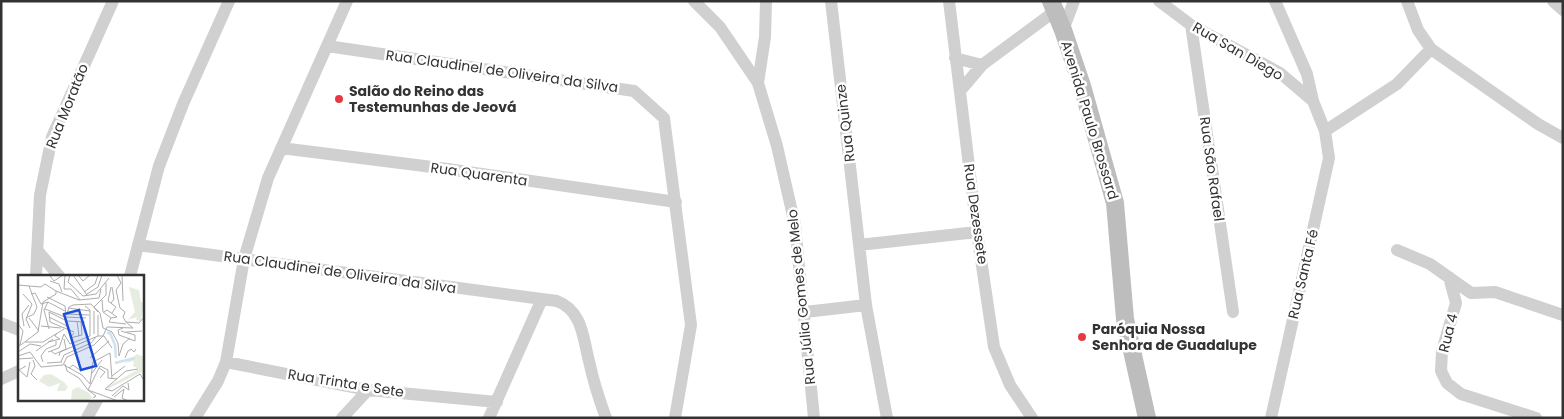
<svg xmlns="http://www.w3.org/2000/svg" width="1564" height="419" font-family="Poppins,sans-serif">
  <style>
    .lines { fill: none; stroke-linecap: round; stroke-linejoin: round }
    .street { stroke: #d0d0d0; stroke-width: 12 }
    .secondary { stroke: #bdbdbd; stroke-width: 18 }
    .poi-dot { fill: #e63946; stroke: #fff; stroke-width: 2 }
    .labels { text-anchor: middle; dominant-baseline: central; stroke-width: 5; stroke-linejoin: round; paint-order: stroke }
    .street-label { font-size: 14px; fill: #333; stroke: #fff }
    .poi-label { font-size: 14px; font-weight: bold; fill: #333; stroke: #fff; text-anchor: start }
    .inset-river { fill: none; stroke: #cfe2ee; stroke-width: 2.5 }
    .inset-road { fill: none; stroke: #adadad; stroke-width: 1 }
    .view { fill: #1d4ed8; fill-opacity: 0.15; stroke: #1d4ed8; stroke-width: 2.5 }
    .inset-edge { fill: none; stroke: #333; stroke-width: 2.5 }
  </style>
  <rect width="100%" height="100%" fill="#fff"/>
  <g class="lines">
    <path class="street" d="M694 1 720 27 758 83
      M766 1 765 37 758 83 777 146 795 225 814 418
      M831 1 866 305 887 418
      M949 1 977 232 994 347 1010 385 1032 418
      M1159 1 1191 25 1280 73 1313 101 1325 131 1329 158 1271 418
      M1275 1 1307 74 1313 101
      M1407 1 1418 30 1431 49 1538 124 1563 138
      M1553 1 1563 10
      M1191 25 1233 312
      M1063 30 1074 1
      M327 46 634 91 664 118 691 325 675 418
      M955 58 982 65
      M960 91 982 65 1055 11
      M1325 131 1397 84 1431 49
      M281 148 448 169 676 202
      M138 245 557 301C583 311 583 339 589 361 593 380 599 399 606 418
      M859 245 977 232
      M37 250 59 276
      M1397 250 1430 264 1471 293 1495 292 1563 315
      M36 276 40 195 52 137 113 1
      M130 276 159 166 183 104 229 1
      M1449 277 1456 303 1442 351 1441 371 1447 383 1461 394 1536 418
      M805 312 866 305
      M1 323 19 330
      M226 362 368 390 497 402
      M1 379 19 371
      M87 418 97 400
      M195 418 218 381 226 362 244 259 268 178 347 1
      M342 418 368 390
      M489 418 542 299"/>
    <path class="secondary" d="M1051 1 1063 30 1082 86 1115 203 1125 319 1147 418"/>
  </g>
  <g class="poi-dot">
    <circle cx="339" cy="99" r="5"/>
    <circle cx="1082" cy="337" r="5"/>
  </g>
  <g class="labels">
    <g class="street-label">
      <text transform="translate(1238 51) rotate(30)">Rua San Diego</text>
      <text transform="translate(502 71) rotate(8)">Rua Claudinel de Oliveira da Silva</text>
      <text transform="translate(67 106) rotate(-68)">Rua Moratão</text>
      <text transform="translate(1090 120) rotate(73)">Avenida Paulo Brossard</text>
      <text transform="translate(845 123) rotate(-97)">Rua Quinze</text>
      <text transform="translate(1212 169) rotate(82)">Rua São Rafael</text>
      <text transform="translate(479 174) rotate(8)">Rua Quarenta</text>
      <text transform="translate(976 214) rotate(82)">Rua Dezessete</text>
      <text transform="translate(340 272) rotate(8)">Rua Claudinei de Oliveira da Silva</text>
      <text transform="translate(1303 274) rotate(-77)">Rua Santa Fé</text>
      <text transform="translate(801 297) rotate(-96)">Rua Júlia Gomes de Melo</text>
      <text transform="translate(1448 333) rotate(-76)">Rua 4</text>
      <text transform="translate(346 383) rotate(9)">Rua Trinta e Sete</text>
    </g>
    <g class="poi-label">
      <text x="349" y="91">Salão do Reino das<tspan x="349" dy="16">Testemunhas de Jeová</tspan></text>
      <text x="1092" y="329">Paróquia Nossa<tspan x="1092" dy="16">Senhora de Guadalupe</tspan></text>
    </g>
  </g>
  <g transform="translate(18 275)">
    <rect width="126" height="126" fill="#fff"/>
    <path d="M111 12 121 15 123 27 126 28 123 46 118 45 119 42 110 45 117 37ZM119 79 126 82V104L123 97 90 114 89 112 121 94 115 91 116 86 107 88ZM33 99 46 107 50 112 47 116H39L42 108 31 112 21 106 26 100ZM60 112 71 118 74 123 69 126H53L54 115Z" fill="#e6ecdf"/>
    <path class="inset-river" d="M89 58H92L97 70 98 83M97 88 117 83"/>
    <path class="inset-road" d="M47 0 46 14H53L62 25M52 0 50 7 65 21 78 19 91 3M55 0 69 20M60 0 65 6 72 0M99 0 103 8 98 15 102 33 107 37 105 42 108 47M104 0 105 26M32 1 36 6 45 0M32 6 41 9 44 17M0 10 23 12 27 9M93 12 90 26 98 32 94 38M38 16 61 25 81 23 83 14M66 17 77 9 80 0M5 19 14 29 8 44 12 53M13 19 17 18 23 29 30 27 47 36M69 19 80 12 84 0M29 22 47 31 48 39 71 40M84 25 85 37 93 43 91 47 108 49M30 27 26 35 31 54M93 28 96 24 94 12M79 29 76 32 82 38 85 53 94 57 100 68 101 81M79 29 88 20V8M50 33 72 36M27 34 47 42 68 43M76 36V59M31 37 49 46 67 47M31 37 32 47 56 57M86 37 89 35 99 42 93 43M49 39 51 32 55 30 73 29 80 37M80 40V61M31 42 51 52M8 43 16 39 19 32 11 11M11 43 21 56M59 46 61 61M108 47 121 48 127 41M0 49 5 56 2 70M6 51 4 39 11 30M23 51 43 53M105 53 100 55 101 60 117 66M103 56 117 60V66M108 57 124 56M56 58 52 63 64 60 63 47M7 67H25L46 54M30 67 42 64 37 61 39 58M0 72 20 57 25 27 38 19V16L27 9M18 76 35 64M33 76 37 79 48 74 46 64M0 77 12 69 23 71M30 77 41 73 46 59 52 69 72 61V35L67 31M92 78 94 104M0 81 12 77 23 92 45 90 49 82 76 70 85 61 89 52 115 53 108 47M41 81 42 77 80 61H86L94 73M101 81 105 69 112 63M72 83 91 66M107 83 110 76 113 74 116 77 118 74M0 84 15 83M15 85 17 91 13 99 19 105M25 87 23 81 28 74 38 70V66M43 87 46 80 73 68 78 62M29 88 44 87M47 89 49 96 61 103 70 115 100 126M46 90 64 100 72 109 75 87 92 78M8 91 1 95 9 102M51 93 55 90 63 96M81 93 87 97 82 103M120 94 108 96 87 114 94 116 122 99 127 107M74 98 84 85M94 101 107 91M9 102 12 87M94 121 105 111 111 115 110 108M96 122 106 114 104 123 110 126M75 123 78 121 70 115 82 91 90 95V103L99 104"/>
    <path class="view" d="M61 35 78 91 63 95 46 39Z"/>
    <rect width="126" height="126" class="inset-edge"/>
  </g>
  <rect width="1564" height="419" fill="none" stroke="#333333" stroke-width="5"/>
</svg>
